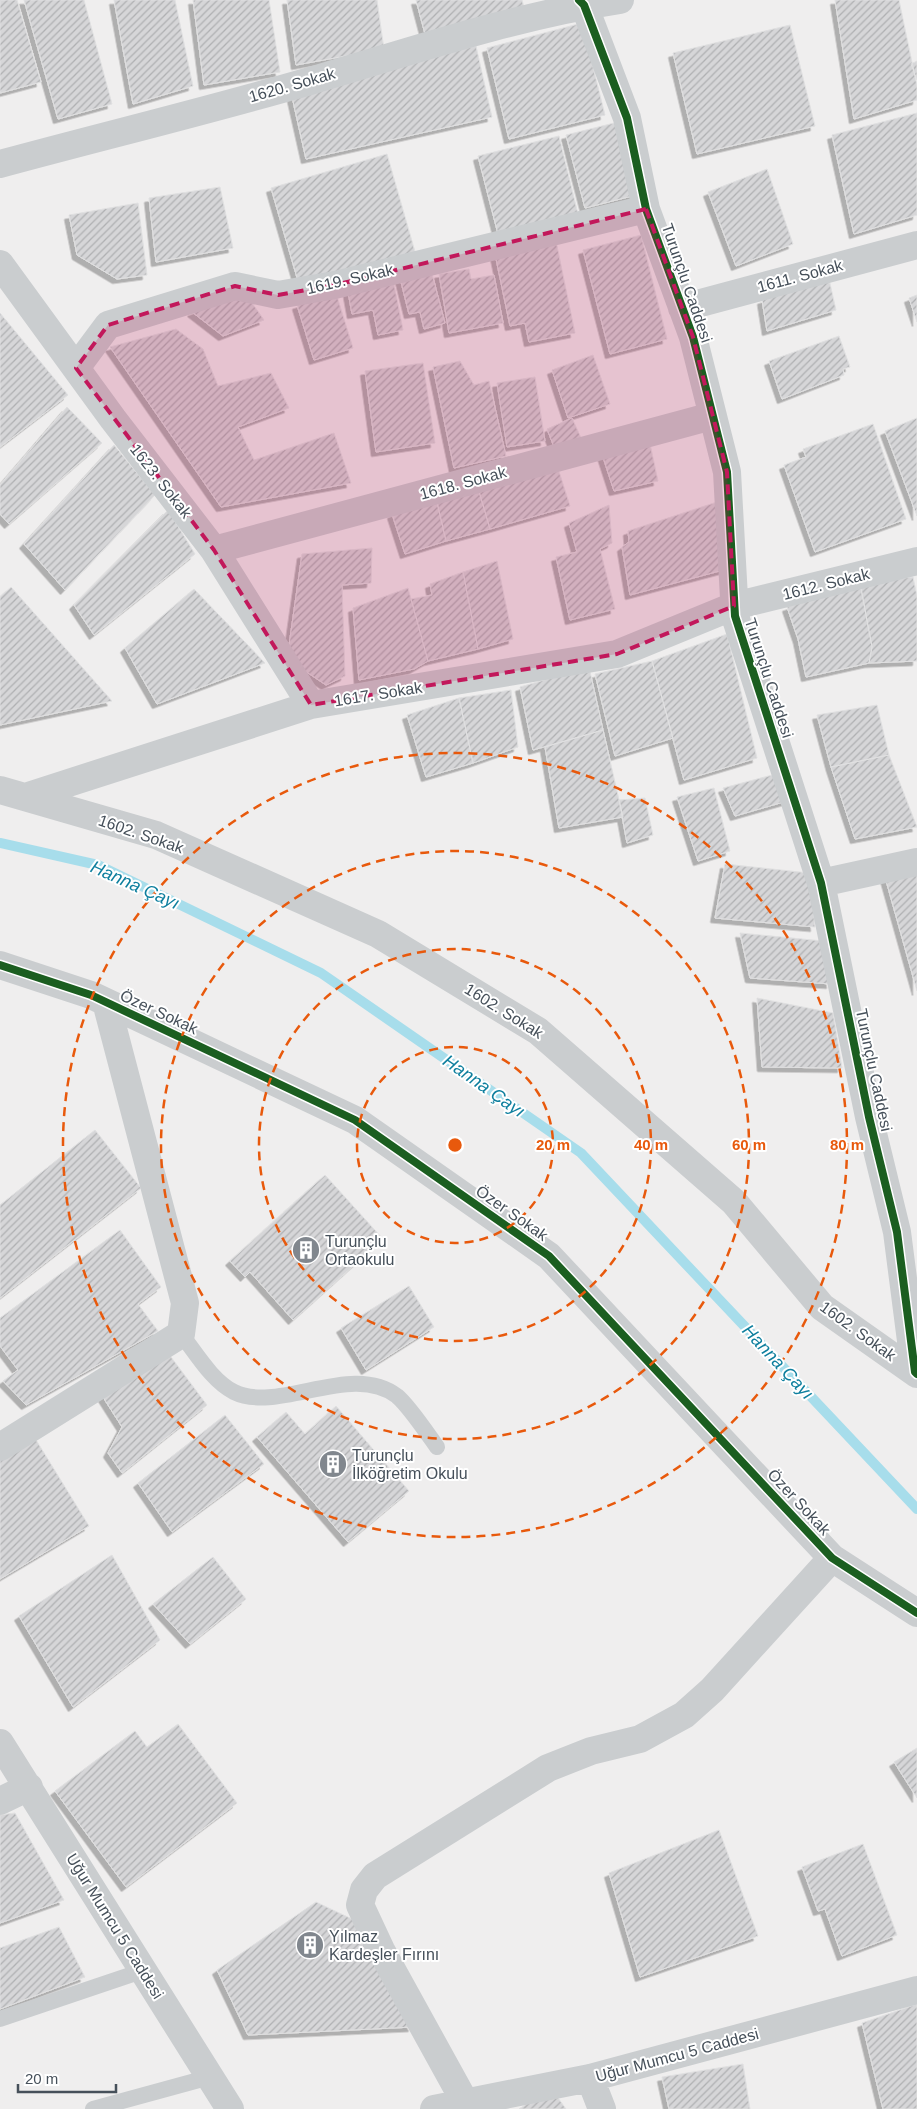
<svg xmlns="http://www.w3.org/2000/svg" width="917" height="2109" font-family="Helvetica,sans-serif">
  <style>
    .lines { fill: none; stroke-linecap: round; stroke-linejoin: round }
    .stream { stroke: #a7ddeb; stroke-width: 10 }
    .building { fill: url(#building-hatch); stroke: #e0e0e1; filter: url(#shadow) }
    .service { stroke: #cacdcf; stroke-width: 16 }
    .minor { stroke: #cacdcf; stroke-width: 28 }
    .cycleway-casing { stroke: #fff; stroke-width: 11 }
    .cycleway { stroke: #1b5e20; stroke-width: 8 }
    .marked { fill: #c2185b; fill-opacity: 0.2; stroke: #c2185b; stroke-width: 4; stroke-dasharray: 10 6; stroke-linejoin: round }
    .ring { fill: none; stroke: #e8590c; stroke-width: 2.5; stroke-dasharray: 9 6 }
    .labels { text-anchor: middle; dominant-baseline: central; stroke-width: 4; stroke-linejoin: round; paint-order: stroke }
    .street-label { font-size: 16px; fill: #46505a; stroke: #fff }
    .poi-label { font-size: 16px; fill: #46505a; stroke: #fff; text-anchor: start }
    .water-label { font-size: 18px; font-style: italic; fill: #0e7f9e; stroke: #fff }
    .centre { fill: #e8590c; stroke: #fff; stroke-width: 2.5 }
    .ring-label { font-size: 15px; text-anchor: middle; font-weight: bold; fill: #e8590c; stroke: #fff; stroke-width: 4; stroke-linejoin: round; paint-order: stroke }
  </style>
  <defs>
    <pattern id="building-hatch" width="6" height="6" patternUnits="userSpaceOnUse" patternTransform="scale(1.25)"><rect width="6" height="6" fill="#d6d6d8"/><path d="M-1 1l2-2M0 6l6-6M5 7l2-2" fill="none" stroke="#afb0b2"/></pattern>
    <filter id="shadow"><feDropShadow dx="-4.5" dy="4.5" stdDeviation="0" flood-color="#0004"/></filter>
  </defs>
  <rect width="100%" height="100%" fill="#efeeee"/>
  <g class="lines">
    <path class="stream" d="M0 843 98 865 321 973 581 1153 917 1509"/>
  </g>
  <path class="building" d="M0 0H17L41 82 0 93Z
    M24 0H84L112 104 58 119Z
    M114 0H175L193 86 133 104Z
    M193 0H269L280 72 204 85Z
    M287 0H377L384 49 296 65Z
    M416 0H522L524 7 425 34Z
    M835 0H899L917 86V100L854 119Z
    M582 23 605 115 509 139 487 48Z
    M790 25 815 126 697 154 673 53Z
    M476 46 492 117 306 159 290 88Z
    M917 61V80L911 64Z
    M917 113V215L854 234 832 135Z
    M618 122 636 195 585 208 566 135Z
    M559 136 578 214 498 234 478 156Z
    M387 154 416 255 300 288 271 188Z
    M767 169 793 244 736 266 708 192Z
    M220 187 233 248 156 262 149 198Z
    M138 203 147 275 117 279 77 255 69 215Z
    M641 235 667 339 610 354 583 250Z
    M556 241 575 333 529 342 525 323 510 326 495 254Z
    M469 269 471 279 494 275 503 323 449 333 439 274Z
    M431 270 445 323 424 329 420 312 409 314 400 278Z
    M829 279 836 310 767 331 762 300Z
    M394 284 403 330 378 335 373 310 352 314 348 292Z
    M245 293 264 320 223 336 192 312Z
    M336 293 353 348 314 360 297 305Z
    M917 295V322L909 298Z
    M0 313 68 395 0 447Z
    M176 329 203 349 218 386 271 373 289 408 238 427 254 460 334 433 351 483 221 507 110 347Z
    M839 336 850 367 843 369 844 375 782 399 769 361Z
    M593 355 610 404 568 418 552 370Z
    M460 361 474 385 489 381 506 456 454 468 433 367Z
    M423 363 435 443 376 452 365 371Z
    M535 377 545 441 507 447 497 383Z
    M67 407 102 443 9 524 0 514V485Z
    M572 418 582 440 556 452 547 429Z
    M917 418V516L885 431Z
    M873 424 906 519 815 552 784 465 806 457 803 449Z
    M649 439 658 481 614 491 602 454Z
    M114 445 155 495 65 590 24 544Z
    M556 462 570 506 490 529 478 488Z
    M478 488 490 529 446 541 436 498Z
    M436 498 446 541 405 554 392 514Z
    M717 502 727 569 630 595 622 547 629 542 628 531Z
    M609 505 612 543 600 549 615 609 570 620 556 557 577 552 569 523Z
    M168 510 195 554 94 635 74 605Z
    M372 548 371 583 342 585 345 676 326 685 287 659 302 554Z
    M497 561 513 639 478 649 463 572Z
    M463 572 478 649 428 661 411 599 432 595 430 584Z
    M913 577 917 596V661L869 663 872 647 860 583Z
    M860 583 872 647 869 663 806 677 798 639 787 607Z
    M11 587 112 701 0 725V597Z
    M408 588 428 661 414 669 359 680 353 608Z
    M194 589 265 663 157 704 125 648Z
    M727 634 757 758 684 780 652 661Z
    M652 661 673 738 615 756 595 674Z
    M589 667 603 730 533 750 520 687Z
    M511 690 518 747 473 763 459 698Z
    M459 698 473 763 426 777 407 715Z
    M877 705 889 755 831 767 817 715Z
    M603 730 623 817 559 828 545 747Z
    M889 755 917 827 855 839 831 767Z
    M776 774 787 801 735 816 723 788Z
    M714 788 730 851 698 861 677 797Z
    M645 798 653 835 627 843 619 800Z
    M725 864 809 873 815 927 715 918Z
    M917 870V991L885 877Z
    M740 933 823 941 831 984 750 978Z
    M757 998 833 1013 842 1068 762 1067Z
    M95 1130 141 1188 0 1298V1205Z
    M325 1175 383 1239 293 1320 250 1272 245 1277 230 1261Z
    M120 1230 161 1287 138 1304 158 1331 26 1405 3 1381 18 1370 0 1346V1318Z
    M409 1286 434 1327 366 1370 341 1328Z
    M168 1353 207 1405 122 1473 108 1453 122 1427 101 1394Z
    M336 1406 409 1491 348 1542 257 1437 286 1412 305 1434Z
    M225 1415 264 1464 172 1532 138 1483Z
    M33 1435 89 1526 0 1579V1454Z
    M112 1555 160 1640 73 1707 19 1616Z
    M213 1557 246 1599 190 1644 153 1604Z
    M178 1724 237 1803 126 1887 55 1791 135 1731 147 1747Z
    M917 1748V1798L894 1762Z
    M15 1813 64 1900 0 1923V1815Z
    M719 1830 758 1936 640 1977 609 1873Z
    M863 1844 897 1935 842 1956 825 1909 818 1911 802 1867Z
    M316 1902 352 1919 413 2027 248 2035 217 1970Z
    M59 1927 85 1977 0 2009V1948Z
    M917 2004V2109H883L862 2023Z
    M743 2064 750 2109H669L662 2077Z
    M551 2088 566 2109H519Z"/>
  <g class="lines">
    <path class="service" d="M181 1334C196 1353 212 1381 234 1392 279 1414 352 1361 397 1396 409 1406 427 1433 437 1447
      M0 2019 142 1971
      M93 2109 210 2077"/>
    <path class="minor" d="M579 0 584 5 627 118 646 209 693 337 727 472 735 616 821 883 869 1117 897 1232 915 1372
      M0 164C103 136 207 111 310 81 412 51 515 16 620 0
      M0 264 113 419 214 550 311 705
      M682 308 917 245
      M76 368 108 325 235 286 278 295 335 285 646 209
      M214 550 712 416
      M0 790 156 835 378 934 538 1031 734 1202 822 1307 917 1374
      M25 797 311 705 617 654 734 606 917 561
      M821 883 917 862
      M0 965 91 995 355 1120 549 1256 832 1558 917 1613
      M0 1447 181 1334 185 1303 106 1002
      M0 1743 230 2109
      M0 1801 29 1787
      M590 2078 602 2109
      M466 2104 381 1950 360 1905 364 1890 375 1876 548 1768 591 1751 640 1739 684 1715 712 1690 832 1558
      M434 2109 590 2078 917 1990"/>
    <defs>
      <path id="cycleway" d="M579 0 584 5 627 118 646 209 693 337 727 472 735 616 821 883 869 1117 897 1232 915 1372 917 1374
        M0 965 91 995 355 1120 549 1256 832 1558 917 1613"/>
    </defs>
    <use href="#cycleway" class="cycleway-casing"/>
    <use href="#cycleway" class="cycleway"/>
  </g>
  <path class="marked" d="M646 209 693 337 727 472 734 606 617 654 311 705 214 550 76 368 108 325 235 286 278 295 335 285Z"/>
  <g class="ring">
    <circle cx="455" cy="1145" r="98"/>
    <circle cx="455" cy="1145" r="196"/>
    <circle cx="455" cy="1145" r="294"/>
    <circle cx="455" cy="1145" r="392"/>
  </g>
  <defs>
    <symbol id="building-disc" viewBox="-11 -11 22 22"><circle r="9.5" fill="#81878e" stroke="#fff"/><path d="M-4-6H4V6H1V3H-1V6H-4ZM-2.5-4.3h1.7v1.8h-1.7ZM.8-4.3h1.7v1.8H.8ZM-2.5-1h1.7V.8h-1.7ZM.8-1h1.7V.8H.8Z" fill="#fff"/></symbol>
  </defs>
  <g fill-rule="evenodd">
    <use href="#building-disc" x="290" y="1234" width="32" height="32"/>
    <use href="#building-disc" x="317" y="1448" width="32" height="32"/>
    <use href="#building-disc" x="294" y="1929" width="32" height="32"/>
  </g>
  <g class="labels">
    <g class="street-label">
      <text transform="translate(292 85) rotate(-16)">1620. Sokak</text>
      <text transform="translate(800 276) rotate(-15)">1611. Sokak</text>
      <text transform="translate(350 279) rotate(-13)">1619. Sokak</text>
      <text transform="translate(687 283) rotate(71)">Turunçlu Caddesi</text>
      <text transform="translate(161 481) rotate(52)">1623. Sokak</text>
      <text transform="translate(463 483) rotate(-15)">1618. Sokak</text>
      <text transform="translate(826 584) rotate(-14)">1612. Sokak</text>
      <text transform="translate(769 678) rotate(72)">Turunçlu Caddesi</text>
      <text transform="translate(378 694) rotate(-9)">1617. Sokak</text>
      <text transform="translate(141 834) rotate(19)">1602. Sokak</text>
      <text transform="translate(504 1011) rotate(32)">1602. Sokak</text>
      <text transform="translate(159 1012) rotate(25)">Özer Sokak</text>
      <text transform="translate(874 1070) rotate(78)">Turunçlu Caddesi</text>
      <text transform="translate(512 1213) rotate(35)">Özer Sokak</text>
      <text transform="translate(858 1331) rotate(36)">1602. Sokak</text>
      <text transform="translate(799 1502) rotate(47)">Özer Sokak</text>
      <text transform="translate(115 1926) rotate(58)">Uğur Mumcu 5 Caddesi</text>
      <text transform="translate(677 2055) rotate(-15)">Uğur Mumcu 5 Caddesi</text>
    </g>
    <g class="poi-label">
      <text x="325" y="1241">Turunçlu<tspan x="325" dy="18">Ortaokulu</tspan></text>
      <text x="352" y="1455">Turunçlu<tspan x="352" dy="18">İlköğretim Okulu</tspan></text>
      <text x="329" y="1936">Yılmaz<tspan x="329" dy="18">Kardeşler Fırını</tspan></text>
    </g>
    <g class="water-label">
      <text transform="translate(135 885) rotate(24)">Hanna Çayı</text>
      <text transform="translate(484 1086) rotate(35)">Hanna Çayı</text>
      <text transform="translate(778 1362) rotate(47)">Hanna Çayı</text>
    </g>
  </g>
  <circle cx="455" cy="1145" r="8" class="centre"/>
  <g class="ring-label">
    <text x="553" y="1150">20 m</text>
    <text x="651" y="1150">40 m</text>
    <text x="749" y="1150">60 m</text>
    <text x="847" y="1150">80 m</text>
  </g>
  <path d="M18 2084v8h98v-8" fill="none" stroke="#46505a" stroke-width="2.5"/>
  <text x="25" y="2084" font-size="15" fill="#46505a" stroke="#ffffff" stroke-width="4" paint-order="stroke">20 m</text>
</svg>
